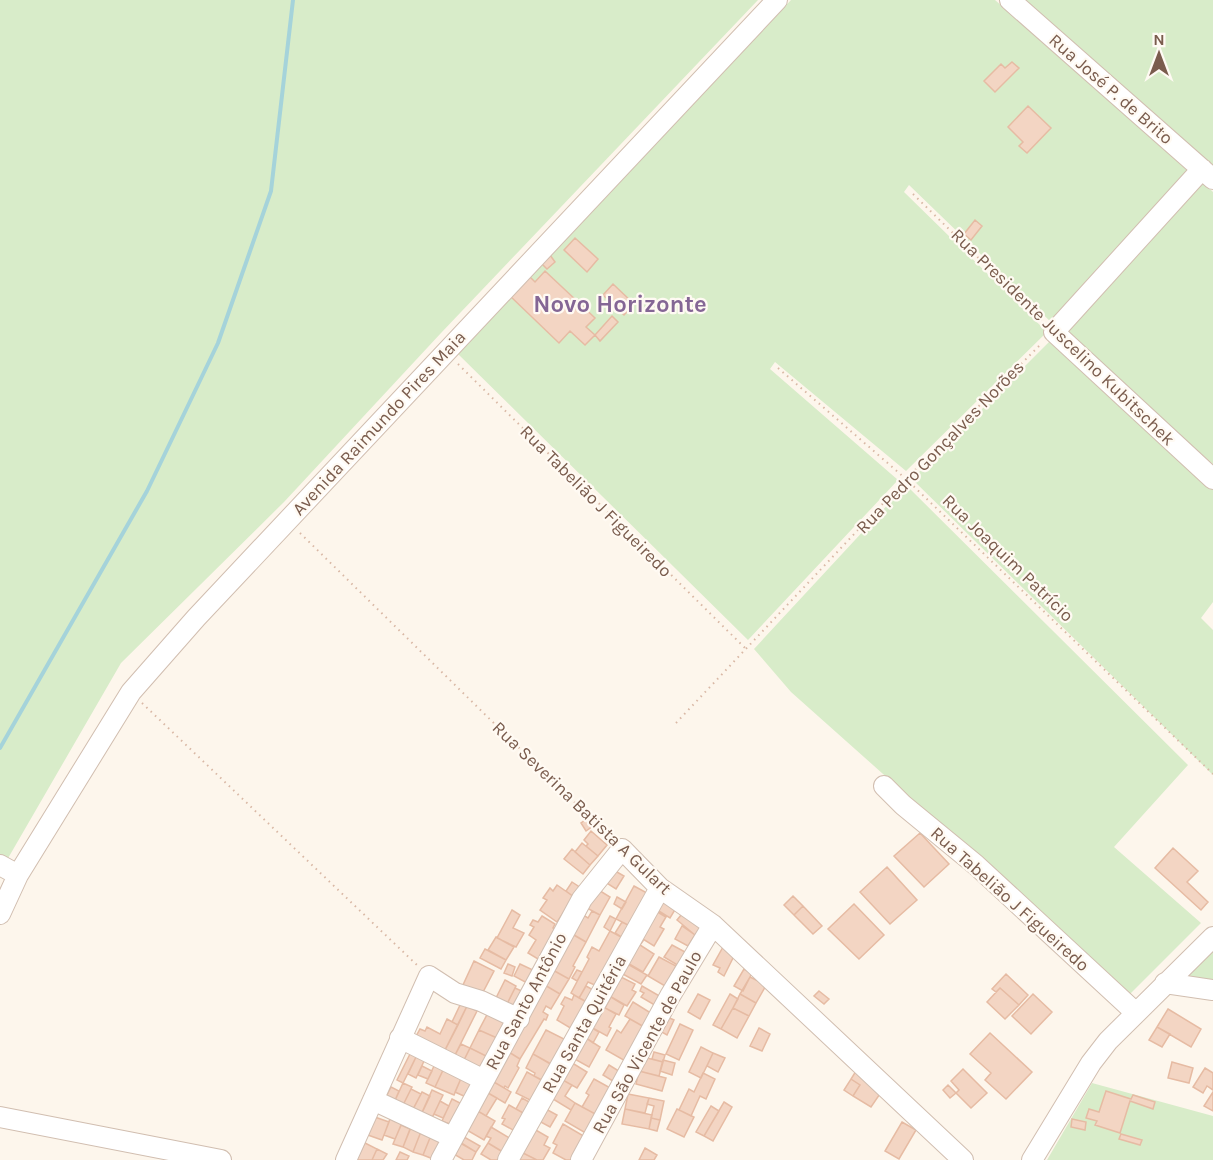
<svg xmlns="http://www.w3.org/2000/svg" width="1213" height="1160" font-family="Karla,sans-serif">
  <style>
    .green { fill: #d8ecc9 }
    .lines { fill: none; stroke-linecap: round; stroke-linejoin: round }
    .stream { stroke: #a5d3da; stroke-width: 4 }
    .building { fill: #f3d5c3; stroke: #e6bba3; stroke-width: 1.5 }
    .minor-casing { stroke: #d1beb0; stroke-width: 22 }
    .path { stroke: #d9b8a5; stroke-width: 2; stroke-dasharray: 1.5 4.5; stroke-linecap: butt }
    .minor { stroke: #fff; stroke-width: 20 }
    .labels { text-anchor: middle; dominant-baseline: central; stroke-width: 4.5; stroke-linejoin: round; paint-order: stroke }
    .street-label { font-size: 18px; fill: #7a5c4d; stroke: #fffaf3 }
    .district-label { font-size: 24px; font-weight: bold; fill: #846695; stroke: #fffaf3 }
  </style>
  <rect width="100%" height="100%" fill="#fdf6ec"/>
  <path class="green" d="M0 0H758L441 333 284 502 121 663 7 860 0 856Z
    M791 0H995L1194 176 1054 325 909 185 904 192 1047 332 906 471 775 362 770 369 898 480 748 640 457 353Z
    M1023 0H1213V170L1177 133Z
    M1203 182 1213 192V464L1062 331Z
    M1052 339 1130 407 1213 488V602L1201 618 1213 630V775L912 479Z
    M906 485 1188 765 1114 847 1201 923 1130 994 791 692 754 649Z
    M1213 946V996L1169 988Z
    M1092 1083 1213 1116V1160H1047Z"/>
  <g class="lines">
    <path class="stream" d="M0 748 147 491 218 343 271 191 293 0"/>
  </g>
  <path class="building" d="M1012 62 1019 68 995 92 984 81 1001 64 1005 68Z
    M1028 106 1051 128 1027 153 1019 146 1023 142 1008 127Z
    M975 220 982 226 971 240 964 234Z
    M575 238 598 259 587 272 564 250Z
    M550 255 555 262 547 269 541 263Z
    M545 271 595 318 586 327 595 335 585 345 570 331 559 343 509 295 528 275 535 282Z
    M613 284 634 304 624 315 603 295Z
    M612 316 618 322 600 341 595 335Z
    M588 818 593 826 586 831 581 823Z
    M591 831 607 845 598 856 586 846 588 844 584 840Z
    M920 833 949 864 924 887 894 856Z
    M582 843 598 856 590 865 575 852Z
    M1173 848 1198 871 1187 882 1208 902 1201 910 1155 868Z
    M572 849 590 865 583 874 564 859Z
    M887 867 917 900 890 924 860 892Z
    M610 868 624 876 616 889 602 880Z
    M572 882 581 888 574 897 566 891Z
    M557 885 574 897 557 922 540 910 547 900 543 898 550 888 553 891Z
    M634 886 647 893 630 926 616 919Z
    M597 889 610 897 600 915 585 907Z
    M662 894 679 903 670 918 654 908Z
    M793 896 803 906 794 915 784 905Z
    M617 897 626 902 622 909 614 904Z
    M854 904 884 935 859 959 828 929Z
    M803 906 822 926 813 934 794 915Z
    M686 909 704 924 695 935 677 920Z
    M512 910 520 915 513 928 524 933 516 947 497 938Z
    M654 910 666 917 660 927 664 929 654 946 638 936Z
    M592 911 600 915 586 942 569 932 580 913 588 918Z
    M542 916 555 924 553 928 557 930 538 959 528 953 536 940 529 935 534 927 530 925 533 920 538 922Z
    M610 916 616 919 610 931 604 927Z
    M622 922 630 926 623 938 615 933Z
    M682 926 695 935 688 946 675 939Z
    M610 931 623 938 597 986 588 982 579 998 571 993 589 959 587 957 592 947 599 951Z
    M572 934 586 942 573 966 575 967 569 979 551 969Z
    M496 937 514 947 506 960 488 950Z
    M638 938 643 941 640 945 654 954 643 972 624 961Z
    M672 945 687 953 679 966 664 957Z
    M723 947 735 954 724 976 718 972 720 968 713 965Z
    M485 949 506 960 501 969 480 958Z
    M659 957 676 966 665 986 648 976Z
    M474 961 494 971 482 994 463 985Z
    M624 962 647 975 641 984 619 972Z
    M508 964 515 967 512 976 504 973Z
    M520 964 533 970 527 983 514 976Z
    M551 969 569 979 560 994 543 984Z
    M744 969 752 973 743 991 734 986Z
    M577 970 582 972 577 981 572 978Z
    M1006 974 1028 995 1019 1005 1000 988 996 992 992 989Z
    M617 975 635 984 632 990 636 992 627 1006 606 994Z
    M750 977 758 981 760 977 768 982 756 1003 740 994Z
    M505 980 516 986 507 1004 496 998Z
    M543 984 560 994 551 1009 546 1006 543 1012 548 1015 546 1020 544 1019 520 1059 504 1049Z
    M586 986 595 991 588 1003 579 998Z
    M642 986 663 998 658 1007 641 997 644 993 640 991Z
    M515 988 524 992 515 1008 507 1004Z
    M1000 988 1019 1005 1005 1019 987 1002Z
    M819 991 829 999 824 1004 814 996Z
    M698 994 710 1000 700 1019 688 1012Z
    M730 994 738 999 721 1029 713 1025Z
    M740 994 756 1003 749 1016 733 1008Z
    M1033 994 1052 1012 1031 1034 1012 1016Z
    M574 995 587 1002 572 1029 557 1020 564 1006 561 1004 565 997 572 1000Z
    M611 997 624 1005 619 1015 605 1008Z
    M633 1002 654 1015 646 1028 625 1016Z
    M461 1003 467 1006 458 1025 452 1022Z
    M600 1005 616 1014 609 1027 611 1028 607 1036 589 1026Z
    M467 1006 477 1011 453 1059 443 1054Z
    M491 1007 508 1015 497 1038 479 1030Z
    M733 1008 749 1016 737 1038 721 1029Z
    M1168 1009 1201 1029 1191 1047 1157 1027Z
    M665 1016 674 1020 667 1035 658 1030Z
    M447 1019 458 1025 443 1054 414 1040 420 1029 425 1031 427 1027 440 1034Z
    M630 1019 646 1028 627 1062 606 1050 617 1030 621 1033Z
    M680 1024 693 1030 679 1060 666 1054Z
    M1157 1027 1170 1034 1162 1047 1149 1040Z
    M592 1028 599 1032 593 1043 586 1038Z
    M759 1028 770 1034 762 1051 750 1046Z
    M479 1030 497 1038 488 1057 470 1048Z
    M546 1030 566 1040 552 1065 533 1054Z
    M990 1033 1032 1072 1006 1099 985 1080 991 1073 970 1054Z
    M583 1036 600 1047 589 1067 571 1057Z
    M461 1044 470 1048 462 1064 453 1059Z
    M701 1047 713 1053 701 1078 689 1072Z
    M470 1048 488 1057 480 1072 462 1064Z
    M504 1049 520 1059 517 1066 519 1068 508 1088 505 1086 504 1088 487 1078Z
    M411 1052 417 1055 403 1083 397 1080Z
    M654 1052 665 1055 663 1062 652 1059Z
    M713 1053 725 1058 718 1072 707 1066Z
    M533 1054 555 1066 546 1082 534 1076 535 1073 526 1068Z
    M417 1055 425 1059 416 1078 408 1074Z
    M643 1057 663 1062 659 1076 639 1071Z
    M663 1060 675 1063 672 1075 660 1071Z
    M569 1061 587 1072 577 1088 559 1078Z
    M1172 1062 1193 1068 1189 1083 1168 1078Z
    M435 1064 444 1068 435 1087 426 1083Z
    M609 1065 622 1073 616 1083 603 1075Z
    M422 1066 432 1071 428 1079 418 1075Z
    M444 1068 462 1076 454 1095 435 1087Z
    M1205 1068 1213 1073V1090L1207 1086 1203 1093 1193 1087Z
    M963 1069 987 1093 971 1108 956 1093 959 1090 951 1081Z
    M639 1071 666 1078 662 1091 636 1084Z
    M856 1071 884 1088 871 1107 853 1096 860 1085 851 1079Z
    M527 1072 543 1081 532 1101 516 1093Z
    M703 1073 715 1079 706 1099 700 1096 691 1116 679 1110 689 1089 694 1092Z
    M462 1076 473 1082 466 1097 455 1092Z
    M487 1078 511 1092 505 1103 481 1089Z
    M559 1078 572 1085 565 1096 575 1103 571 1110 548 1096Z
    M594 1079 614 1090 599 1116 582 1107 589 1095 586 1093Z
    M851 1079 860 1085 853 1096 844 1090Z
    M403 1083 412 1087 401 1109 393 1105Z
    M948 1085 956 1093 950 1098 943 1090Z
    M391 1087 399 1091 393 1105 384 1101Z
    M411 1089 421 1094 411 1113 401 1109Z
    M481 1089 497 1098 486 1116 471 1107Z
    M432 1090 443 1095 430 1122 420 1117Z
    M1106 1091 1131 1099 1133 1095 1155 1102 1153 1109 1130 1101 1120 1133 1095 1125 1097 1121 1086 1118 1089 1109 1099 1112Z
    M422 1092 430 1096 420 1117 411 1113Z
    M1213 1092V1111L1204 1106Z
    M628 1094 649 1098 645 1113 625 1109Z
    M522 1098 531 1103 525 1114 516 1109Z
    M649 1098 664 1101 660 1120 651 1118 654 1106 647 1104Z
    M452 1099 462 1104 452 1125 442 1121Z
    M440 1101 449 1106 443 1118 434 1114Z
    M724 1102 732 1107 713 1141 704 1136Z
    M575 1103 599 1116 589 1135 565 1121Z
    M509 1105 525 1114 515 1131 502 1124 505 1119 502 1118Z
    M711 1106 719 1111 704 1136 696 1132Z
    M544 1108 557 1115 550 1127 537 1120Z
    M625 1109 652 1115 649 1129 622 1124Z
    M677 1109 694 1117 684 1137 667 1129Z
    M476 1110 495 1121 484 1140 465 1129Z
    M372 1116 389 1122 382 1140 365 1134Z
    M391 1116 403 1121 395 1139 384 1135Z
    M651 1118 660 1120 657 1131 649 1129Z
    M1072 1119 1086 1122 1085 1130 1071 1127Z
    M902 1122 916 1130 899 1159 885 1151Z
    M563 1124 587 1138 574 1160H566L553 1153 557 1145 553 1143Z
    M401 1125 410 1129 403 1147 393 1144Z
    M412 1125 422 1129 413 1152 403 1147Z
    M491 1127 511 1139 503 1152 488 1143 491 1138 486 1136Z
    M422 1129 432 1133 423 1155 413 1152Z
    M534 1129 548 1137 544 1145 550 1148 543 1160H537L521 1152Z
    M432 1133 442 1136 433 1159 423 1155Z
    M457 1133 480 1146 476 1152 453 1139Z
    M1121 1134 1142 1140 1140 1145 1119 1139Z
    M458 1141 476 1152 472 1160H464L452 1153Z
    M365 1143 377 1149 372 1160H356Z
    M488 1143 506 1154 503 1160H491L481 1154Z
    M645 1148 657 1155 654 1160H639Z
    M377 1149 387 1154 383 1160H372Z
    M400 1152 409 1156 407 1160H396Z
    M521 1152 535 1159V1160H517Z"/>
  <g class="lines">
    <defs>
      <path id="minor" d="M1010 0 1213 179
        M1202 169 1054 332 1213 479
        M884 786 903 805 976 865 1135 1012
        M0 865 18 875
        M0 914 18 875 131 692 196 618 777 0
        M1165 983 1213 990
        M400 1038 484 1080
        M373 1100 452 1137
        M0 1117 221 1160
        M346 1160 429 976 455 993 481 1001 519 1019
        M441 1160 582 899 622 849 660 888 713 925 963 1160
        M508 1160 660 888
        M581 1160 670 996 713 925
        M1032 1160 1091 1063 1108 1041 1213 937"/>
    </defs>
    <use href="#minor" class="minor-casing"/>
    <path class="path" d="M913 194 1042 320
      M458 364 746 649
      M778 368 906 479 1213 774
      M300 533 611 838
      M142 703 418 966
      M676 723 906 479 1042 343"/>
    <use href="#minor" class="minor"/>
  </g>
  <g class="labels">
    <g class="street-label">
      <text transform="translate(1111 89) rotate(41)">Rua José P. de Brito</text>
      <text transform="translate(1063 337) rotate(44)">Rua Presidente Juscelino Kubitschek</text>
      <text transform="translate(379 423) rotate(-47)">Avenida Raimundo Pires Maia</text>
      <text transform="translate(940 447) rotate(-46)">Rua Pedro Gonçalves Norões</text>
      <text transform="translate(596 501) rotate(45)">Rua Tabelião J Figueiredo</text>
      <text transform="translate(1008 558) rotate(44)">Rua Joaquim Patrício</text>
      <text transform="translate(582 808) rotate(44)">Rua Severina Batista A Gulart</text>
      <text transform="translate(1010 899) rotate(42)">Rua Tabelião J Figueiredo</text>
      <text transform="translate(526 1001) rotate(-62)">Rua Santo Antônio</text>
      <text transform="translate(584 1024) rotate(-61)">Rua Santa Quitéria</text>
      <text transform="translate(647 1042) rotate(-61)">Rua São Vicente de Paulo</text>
    </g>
    <g class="district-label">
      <text x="620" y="304">Novo Horizonte</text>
    </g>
  </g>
  <g transform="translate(1159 54)" stroke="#fffaf3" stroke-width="4.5" paint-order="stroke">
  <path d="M0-4.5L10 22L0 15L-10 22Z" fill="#7a5c4d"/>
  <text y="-9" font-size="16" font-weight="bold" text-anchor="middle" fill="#7a5c4d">N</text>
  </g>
</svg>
